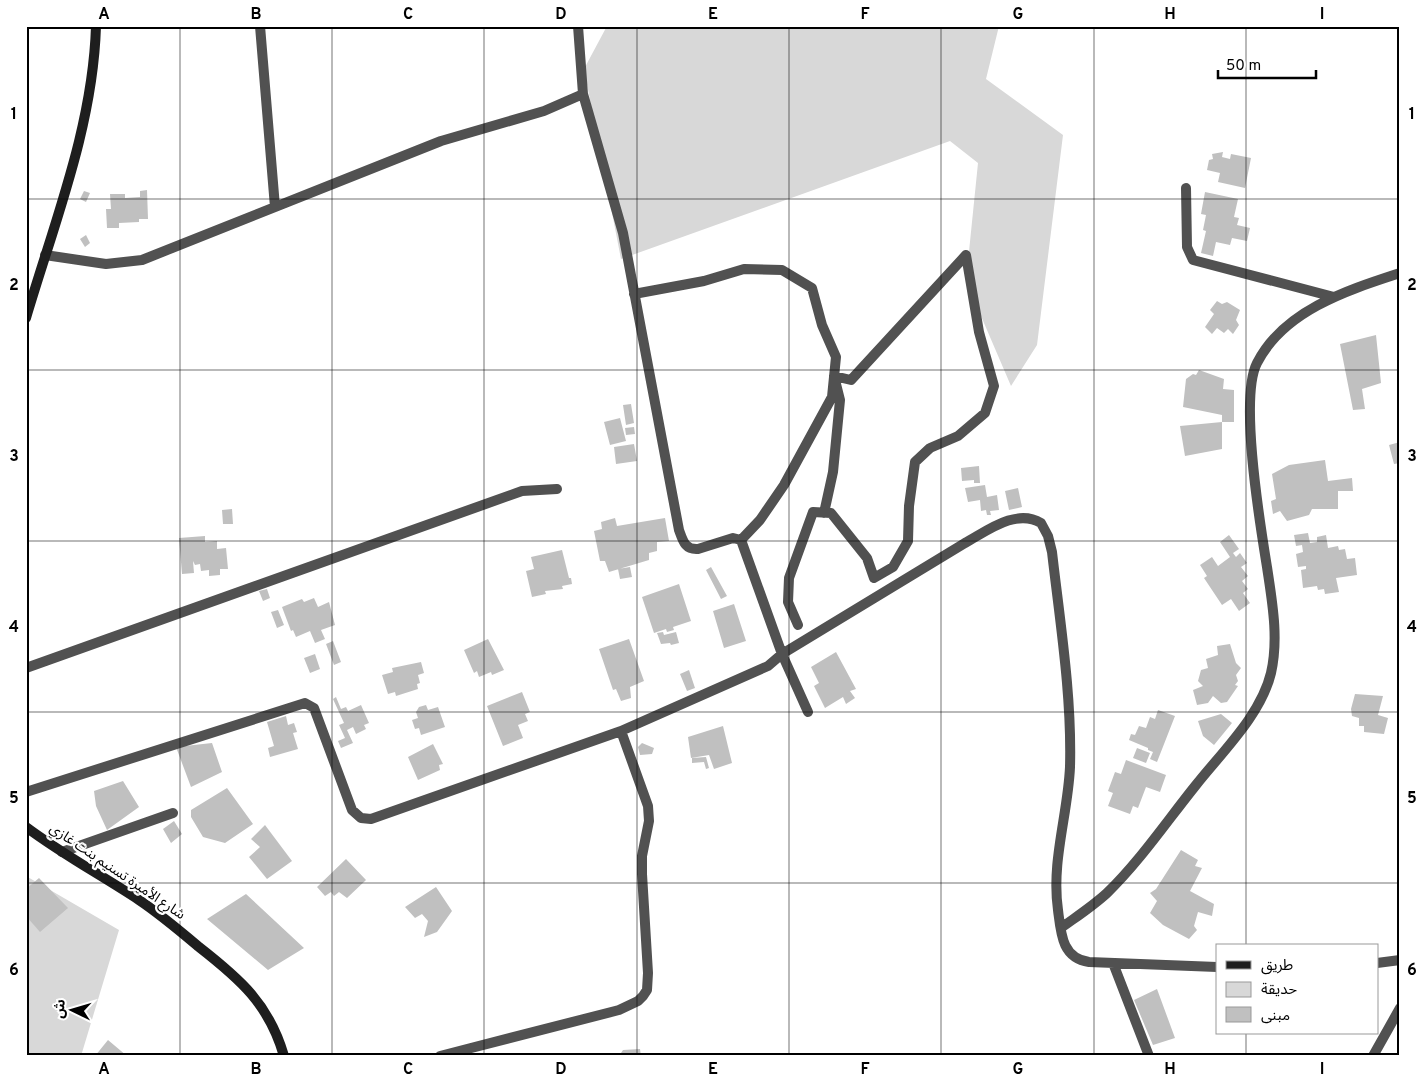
<svg xmlns="http://www.w3.org/2000/svg" width="1426" height="1082" font-family="Overpass,'Noto Sans Arabic',sans-serif">
  <style>
    .green { fill: #d8d8d8 }
    .building { fill: #c0c0c0 }
    .lines { fill: none; stroke-linecap: round; stroke-linejoin: round }
    .street { stroke: #515151; stroke-width: 10 }
    .secondary { stroke: #1e1e1e; stroke-width: 10 }
    .grid { fill: none; stroke: #000; stroke-width: 1; stroke-opacity: 0.55 }
    .labels { text-anchor: middle; dominant-baseline: central; stroke-width: 4.5; stroke-linejoin: round; paint-order: stroke }
    .street-label { font-size: 14px; fill: #000; stroke: #fff }
    .neatline { fill: none; stroke: #000; stroke-width: 2 }
    .grid-label { font-size: 16px; text-anchor: middle; font-weight: bold; fill: #000 }
  </style>
  <rect width="100%" height="100%" fill="#fff"/>
  <path class="green" d="M607 26H999L986 79 1063 135 1037 345 1011 386 966 281 978 163 950 141 621 259 584 69Z
    M26 876 119 930 81 1056H26Z"/>
  <path class="building" d="M1223 152 1222 157 1230 159 1231 154 1251 158 1245 188 1218 182 1220 173 1207 170 1209 160 1213 159 1212 154Z
    M147 190 148 219H139V222L119 223V228H107L106 209H111L110 194H125V198L140 197V191Z
    M84 191 90 193 86 202 80 199Z
    M1205 192 1238 199 1234 217 1239 218 1237 225 1250 228 1247 241 1232 238 1230 245 1216 242 1213 256 1201 253 1206 231 1203 230 1206 215 1201 214Z
    M86 235 90 243 85 247 80 239Z
    M1217 301 1222 304 1227 302 1240 310 1236 320 1239 325 1233 334 1228 329 1224 333 1217 328 1212 334 1205 327 1214 314 1210 310Z
    M1376 335 1381 383 1362 389 1365 409 1353 410 1340 344Z
    M1199 370 1224 379 1223 389 1234 390V422H1222V415L1183 407 1186 379 1193 374 1196 375Z
    M631 404 634 423 626 425 623 405Z
    M620 418 626 441 610 445 604 422Z
    M1222 422V449L1185 456 1180 426Z
    M634 427 635 434 626 435 625 428Z
    M1400 442V463L1394 464 1389 445Z
    M634 444 637 461 616 464 614 447Z
    M1325 460 1328 481 1352 478 1353 491H1338V509H1312L1309 515 1287 521 1280 511 1273 514 1271 501 1276 499 1272 474 1289 465Z
    M979 466 980 483H974V480L962 481 961 468Z
    M985 485 987 497 997 495 999 510 990 511 991 515H987L986 510 981 511 980 500 968 502 965 488Z
    M1018 488 1022 507 1009 510 1005 491Z
    M232 509 233 524H223L222 510Z
    M615 518 617 526 665 518 669 541 657 542V551L649 553V560L609 572 605 561H600L594 531 602 529 601 522Z
    M1308 533 1310 543 1317 542V537L1326 535 1328 548 1338 546 1339 550 1345 549 1347 559 1355 558 1357 575 1336 578 1339 592 1325 594 1324 589 1318 590 1317 586 1303 588 1301 570 1306 569V566L1298 567 1296 554 1303 552 1302 545 1296 546 1294 535Z
    M1229 535 1239 549 1233 553 1236 557 1240 553 1247 563 1241 567 1248 576 1242 581 1248 589 1243 593 1250 603 1239 611 1231 599 1222 605 1204 578 1207 576 1200 565 1212 557 1218 566 1230 557 1220 542Z
    M205 536V542L217 541V549L226 548 228 569H220V575L209 576V570L201 571 200 564 195 565 193 561 194 573 182 574 179 538Z
    M562 550 569 578H571L572 584 562 586 563 589 545 591 546 594 532 597 526 571 534 569 531 557Z
    M630 567 632 577 620 579 618 569Z
    M711 567 727 596 721 599 706 570Z
    M679 584 691 621 673 627 674 630 667 632 666 629 654 633 642 597Z
    M267 589 270 598 263 601 259 591Z
    M314 598 318 607 329 602 335 625 321 630 325 639 315 643 310 631 296 637 293 630 291 631 282 607 302 599 304 602Z
    M734 604 746 641 724 648 713 611Z
    M278 610 284 625 277 628 271 612Z
    M663 632 664 635 676 632 679 643 671 645 670 643 661 644 657 633Z
    M488 639 504 670 492 675 491 672 479 677 477 671 474 673 464 650Z
    M629 639 644 681 630 687 631 698 621 701 616 689 613 690 599 649Z
    M333 641 341 662 334 665 326 644Z
    M1230 644 1236 663 1241 668 1236 675 1238 681 1235 685 1238 686 1227 702 1221 703 1213 696 1208 703 1197 705 1193 690 1203 686 1198 681 1201 670 1208 668 1206 659 1218 655 1217 646Z
    M836 652 856 689 850 691 855 698 846 704 843 697 825 708 814 686 819 683 811 667Z
    M315 654 320 669 310 673 304 658Z
    M421 662 424 673 418 675 420 683 417 684 418 689 396 696 395 692 388 694 382 675 393 672 392 668Z
    M689 670 695 688 687 691 680 674Z
    M522 692 530 712 525 714 528 721 518 725 523 738 503 746 487 706Z
    M1355 694 1383 696 1378 715 1388 718 1384 734 1364 732V726H1359V718L1352 716 1351 709Z
    M336 697 341 709 346 707 348 711 361 705 369 723 364 725 366 729 356 734 353 727 347 730 353 743 341 748 338 741 345 738 339 725 344 723 333 699Z
    M426 705 428 710 438 707 445 727 421 735 419 728 415 729 412 720 418 718 416 712 419 707Z
    M1158 710 1175 716 1157 762 1150 759 1153 752 1148 750V748L1129 740 1131 734 1135 735 1139 726 1146 728 1150 717 1155 719Z
    M1221 714 1232 723 1214 745 1203 736 1198 721Z
    M286 716 288 725 294 723 297 732 293 733 298 749 270 757 268 748 274 746 267 722Z
    M723 726 732 763 714 769 709 755 691 758 688 737Z
    M212 743 222 772 191 787 176 747Z
    M642 743 654 748 652 754 640 755 638 747Z
    M433 744 443 764 439 765 440 770 418 780 408 757Z
    M1137 748 1150 753 1146 763 1133 758Z
    M706 757 709 768 706 769 704 762 692 763V758Z
    M1126 760 1166 775 1160 792 1146 787 1138 808 1133 806 1130 814 1108 806 1113 793 1108 791 1115 772 1121 774Z
    M123 781 139 807 107 830 96 806 94 791Z
    M227 788 253 824 225 843 203 837 191 817V810Z
    M174 821 182 834 171 843 163 829Z
    M265 825 292 861 267 879 249 857 260 847 251 839Z
    M1181 850 1198 860 1195 866 1202 868 1190 891 1214 904 1212 916 1198 912 1194 926 1197 930 1189 939 1163 925 1150 913 1157 901 1150 893 1156 889Z
    M346 859 366 880 347 898 339 892 334 896 331 892 325 896 317 887Z
    M39 878 68 908 40 932 26 916V889Z
    M436 887 452 911 437 932 424 937 428 921 422 914 415 918 405 907Z
    M246 894 304 948 268 970 207 919Z
    M1157 989 1175 1038 1153 1045 1134 1000Z
    M108 1040 127 1056H95Z
    M640 1049 641 1056H619L623 1050Z"/>
  <g class="lines">
    <path class="street" d="M260 26 275 207
      M578 26 583 94
      M1186 188 1187 247 1193 260 1334 297
      M45 255 106 264 142 260 441 141 544 111 583 94 623 233 679 530C683 541 685 550 698 549L733 538 741 540 782 654 965 543C987 531 1016 508 1041 523L1048 536 1052 552C1060 622 1072 696 1070 767 1068 814 1051 862 1058 910 1061 934 1062 958 1089 962L1217 967
      M634 294 704 281 744 269 782 270 812 288 822 325 836 357 832 397 784 485 760 520 741 540
      M798 625 788 602 789 578 813 512 831 513 867 558 874 578 893 567 908 541 909 506 915 462 930 448 958 436 985 413 994 386 979 332 966 255 851 380 834 376 840 400 833 472 824 513
      M26 668 522 491 557 489
      M26 792 305 703 314 708 352 810 361 818 371 819 621 731 768 666 782 654 808 712
      M62 852 173 813
      M1061 928C1076 917 1093 906 1107 893 1140 861 1167 821 1196 785 1222 752 1261 715 1271 673 1279 638 1272 601 1267 567 1260 524 1239 398 1257 363 1284 310 1348 290 1400 273
      M1113 963 1149 1056
      M1377 963 1400 960
      M440 1056 619 1010 638 1001 643 996 647 990 648 973 642 874V856L649 821 648 806 621 731
      M1373 1056 1400 1008"/>
    <path class="secondary" d="M26 318C54 223 93 127 96 26
      M26 827C62 854 101 875 139 900 160 914 180 931 199 947 240 979 269 1004 284 1056"/>
  </g>
  <path class="grid" d="M180 26V1056M332 26V1056M484 26V1056M637 26V1056M789 26V1056M941 26V1056M1094 26V1056M1246 26V946M26 199H1400M26 370H1400M26 541H1400M26 712H1400M26 883H1400M1246 1033V1056"/>
  <g class="labels">
    <g class="street-label">
      <text transform="translate(117 872) rotate(34)">شارع الأميرة تسنيم بنت غازي</text>
    </g>
  </g>
  <rect width="1426" height="1082" fill="none" stroke="#ffffff" stroke-width="55"/>
  <rect x="1216" y="944" width="162" height="90" fill="#ffffff" stroke="#999999"/>
  <rect x="1226" y="961" width="25" height="8" fill="#1e1e1e" stroke="#999999"/>
  <text x="1261" y="970" font-size="15" fill="#000000">طريق</text>
  <rect x="1226" y="982" width="25" height="15" fill="#d8d8d8" stroke="#999999"/>
  <text x="1261" y="994" font-size="15" fill="#000000">حديقة</text>
  <rect x="1226" y="1007" width="25" height="15" fill="#c0c0c0" stroke="#999999"/>
  <text x="1261" y="1020" font-size="15" fill="#000000">مبنى</text>
  <g transform="translate(72 1010) rotate(275)" stroke="#ffffff" stroke-width="4" paint-order="stroke">
  <path d="M0-4L9 19L0 12L-9 19Z" fill="#000000"/>
  <text y="-8" font-size="14" font-weight="bold" text-anchor="middle" fill="#000000">ش</text>
  </g>
  <path d="M1218 70v8h98v-8" fill="none" stroke="#000000" stroke-width="2.5"/>
  <text x="1226" y="70" font-size="15" fill="#000000" stroke="#ffffff" stroke-width="4" paint-order="stroke">50 m</text>
  <rect x="28" y="28" width="1370" height="1026" class="neatline"/>
  <g class="grid-label">
    <text x="104" y="19">A</text>
    <text x="256" y="19">B</text>
    <text x="408" y="19">C</text>
    <text x="561" y="19">D</text>
    <text x="713" y="19">E</text>
    <text x="865" y="19">F</text>
    <text x="1018" y="19">G</text>
    <text x="1170" y="19">H</text>
    <text x="1322" y="19">I</text>
    <text x="14" y="119">1</text>
    <text x="1412" y="119">1</text>
    <text x="14" y="290">2</text>
    <text x="1412" y="290">2</text>
    <text x="14" y="461">3</text>
    <text x="1412" y="461">3</text>
    <text x="14" y="632">4</text>
    <text x="1412" y="632">4</text>
    <text x="14" y="803">5</text>
    <text x="1412" y="803">5</text>
    <text x="14" y="975">6</text>
    <text x="1412" y="975">6</text>
    <text x="104" y="1074">A</text>
    <text x="256" y="1074">B</text>
    <text x="408" y="1074">C</text>
    <text x="561" y="1074">D</text>
    <text x="713" y="1074">E</text>
    <text x="865" y="1074">F</text>
    <text x="1018" y="1074">G</text>
    <text x="1170" y="1074">H</text>
    <text x="1322" y="1074">I</text>
  </g>
</svg>
